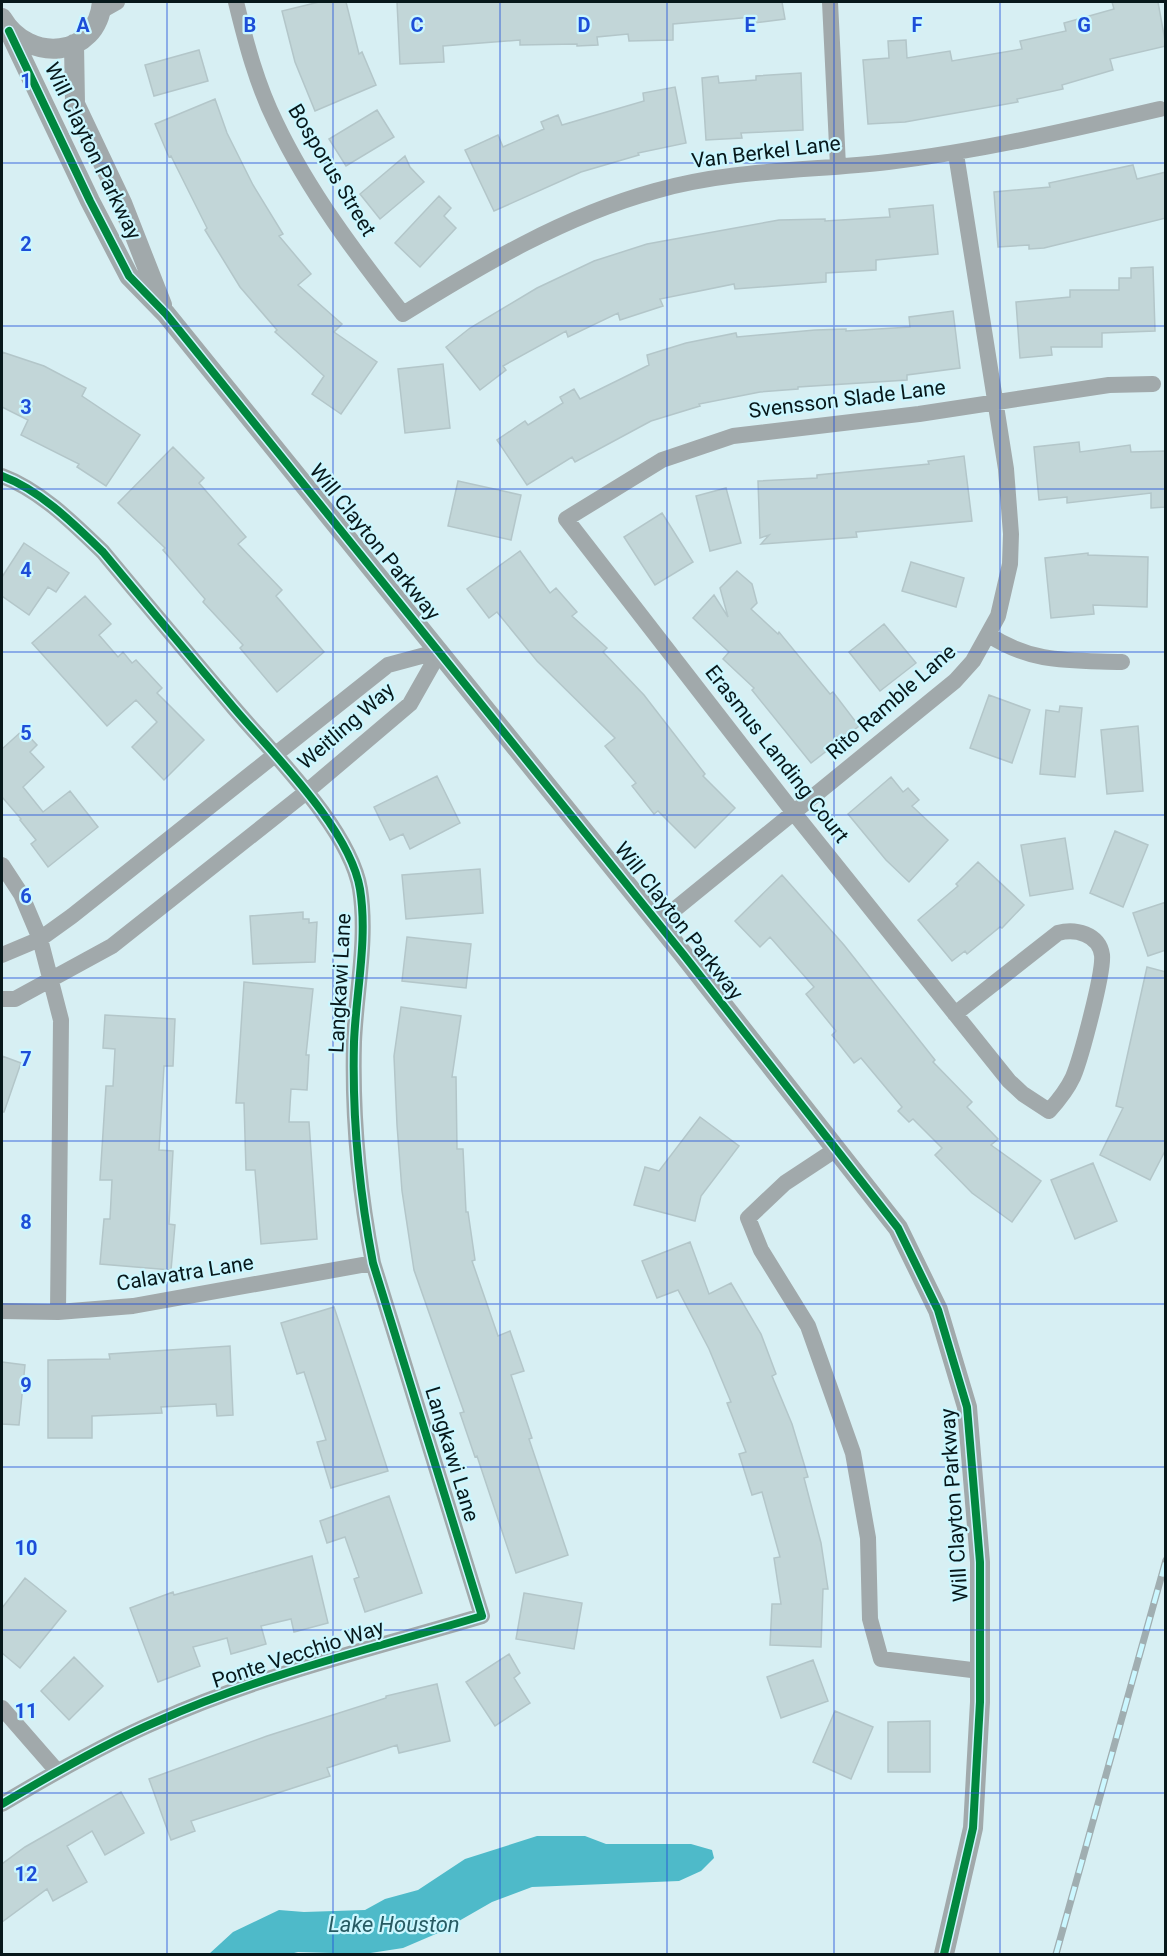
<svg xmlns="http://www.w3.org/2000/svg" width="1167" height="1956" font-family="Roboto,sans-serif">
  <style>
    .water { fill: #4ebac9 }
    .building { fill: #c2d6d8; stroke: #b3c6c9; stroke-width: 1.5 }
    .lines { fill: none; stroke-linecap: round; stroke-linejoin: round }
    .minor { stroke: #a1a9ab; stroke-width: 16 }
    .tertiary { stroke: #a1a9ab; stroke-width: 20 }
    .rail-casing { stroke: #a0aeb1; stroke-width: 7 }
    .rail { stroke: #cbf7ff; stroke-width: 4.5; stroke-dasharray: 14; stroke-linecap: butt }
    .cycleway-casing { stroke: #cbf7ff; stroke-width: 11 }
    .cycleway { stroke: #00873e; stroke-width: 8 }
    .grid { fill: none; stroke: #1d4ed8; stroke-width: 1.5; stroke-opacity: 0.55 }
    .labels { text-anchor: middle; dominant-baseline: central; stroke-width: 4.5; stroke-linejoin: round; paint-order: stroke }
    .street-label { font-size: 21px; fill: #07181b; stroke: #cbf7ff }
    .water-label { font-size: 22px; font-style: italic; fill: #275b63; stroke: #cbf7ff }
    .grid-label { font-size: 20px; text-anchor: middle; font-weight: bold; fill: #1d4ed8; stroke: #cbf7ff; stroke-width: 4.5; stroke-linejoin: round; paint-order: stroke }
  </style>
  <rect width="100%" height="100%" fill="#d7eff3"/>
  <path class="water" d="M537 1836H585L606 1844H691L712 1850 714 1858 701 1871 679 1881 532 1887 492 1902 438 1933 403 1948 364 1954 298 1952 290 1954H209L233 1932 279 1910 304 1912 365 1910 385 1899 418 1890 465 1859Z"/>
  <path class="building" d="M319 2H346L359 54 362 52 376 85 315 111 295 62 282 11Z
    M397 2H782L785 19 754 23 753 17 673 24V40L629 41 628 34 597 37 598 45 577 46V44L520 45V40L443 46 444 62 400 64Z
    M1112 2H1158L1166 46 1110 59 1113 70 1062 85 1063 89 1017 99 1018 102 905 122 868 124 863 60 889 58 888 41 906 40 907 58 950 51 952 61 1022 49 1020 41 1066 31 1064 23 1114 9Z
    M199 50 208 81 154 96 145 65Z
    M801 73 803 130 741 133 742 138 706 140 702 78 718 76 719 83 756 80V76Z
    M675 87 686 143 638 153 639 155 581 172 494 211 465 150 498 135 503 147 544 129 541 122 558 115 562 125 644 101 643 93Z
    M215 99 227 133 253 185 283 234 279 236 311 274 298 285 342 324 334 332 377 362 341 414 312 394 324 376 275 332 277 330 240 287 205 230 207 228 171 156 169 157 155 124Z
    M377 110 394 137 346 166 329 139Z
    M405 156 410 167 424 182 380 219 360 194Z
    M1133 165 1137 179 1166 172V218L1044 248 1029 249V245L998 247 994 192 1050 187 1049 183Z
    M439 196 451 208 444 216 456 228 420 267 395 243Z
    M933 205 938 254 876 260V270L826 273V282L735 289 734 284 660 299 663 306 620 320 618 313 568 337 566 331 503 366 506 370 480 390 446 347 470 328 537 288 594 261 647 244 779 220 825 219V221L890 217 889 209Z
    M1153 267 1155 331 1102 333V347H1051L1052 355 1020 358 1016 302 1070 297V290H1119V278H1131V268Z
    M953 311 960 368 907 375V380L798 387V389L760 392 699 404 700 406 651 421 575 462 572 457 527 485 497 440 525 421 528 425 563 403 560 397 574 389 580 399 649 365 647 355 686 343 736 333 737 337 815 330 846 329V331L910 327 909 317Z
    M2 352 44 366 86 388 82 396 140 435 106 486 77 467 79 464 21 435 28 420 2 407Z
    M443 364 450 428 405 433 398 369Z
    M1079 442 1080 452 1130 445 1131 452 1166 451V507L1151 508V493L1067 503V497L1039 500 1034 447Z
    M173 447 204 478 199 483 246 537 238 544 282 590 276 596 324 652 277 692 240 648 243 645 203 602 205 599 163 550 165 548 118 503Z
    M964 456 972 521 856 532 857 537 761 544 769 535 760 538 758 481 817 478V475L929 464 928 461Z
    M458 481 521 495 511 540 448 526Z
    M726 488 741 543 710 551 696 496Z
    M662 513 693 562 655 585 624 537Z
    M24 543 69 573 56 592 48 587 29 615 2 596V577Z
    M520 551 550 593 556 588 577 612 572 616 607 648 603 652 644 695 705 774 703 776 735 808 695 848 658 811 654 814 632 786 636 783 605 746 615 738 537 661 497 612 489 618 467 589Z
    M1088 553V555L1148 557 1147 607 1093 605 1094 614 1051 618 1045 558Z
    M911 562 964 578 956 607 902 591Z
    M737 571 752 584 757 603 751 609 778 634 779 632 830 694 833 692 859 726 811 763 752 690 754 688 723 659 729 652 693 618 714 595 728 617 720 588Z
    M85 596 111 624 99 635 118 657 123 652 132 663 136 660 162 688 157 693 204 740 164 780 132 747 157 722 136 700 107 726 32 643Z
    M884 624 916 663 880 691 849 652Z
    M989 695 1030 710 1012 763 970 748Z
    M1060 706 1082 708 1075 777 1040 774 1046 710 1059 712Z
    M1138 726 1143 791 1107 794 1101 730Z
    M23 730 37 745 30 752 44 767 23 787 43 812 70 791 98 827 48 867 31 844 36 840 20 820 21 819 2 797V749Z
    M437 776 460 823 410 849 403 834 390 840 374 807Z
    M891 777 903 792 908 788 919 800 912 806 948 840 909 882 886 860 848 814Z
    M1115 831 1148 845 1123 907 1090 893Z
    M1065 838 1073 889 1030 896 1021 845Z
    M978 862 1024 905 1002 928 1000 927 967 954 965 951 952 961 918 920 958 886 956 884Z
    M480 869 483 913 406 919 402 875Z
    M782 875 844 945 935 1060 933 1062 972 1102 967 1107 998 1139 991 1145 1041 1181 1012 1222 972 1193 935 1155 942 1148 913 1119 909 1122 898 1111 902 1107 861 1058 854 1063 832 1035 836 1031 806 994 814 987 770 937 760 947 735 921Z
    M1166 902V950L1148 956 1133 913Z
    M303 912V919H309V923L317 922 315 962 253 964 250 916Z
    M407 937 471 944 466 988 402 981Z
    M1147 967 1166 972V1149L1150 1180 1100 1155 1123 1108 1116 1106Z
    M244 982 313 989 306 1055H309L307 1090 291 1089 289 1122H309L317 1239 261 1244 255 1170H246L244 1103H236Z
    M401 1007 461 1016 452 1077H456L457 1149H463L466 1212H468L475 1260 472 1261 498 1336 510 1331 524 1371 511 1375 532 1438 529 1439 568 1555 516 1573 477 1456 475 1457 460 1413 464 1412 414 1270 402 1191 397 1125 394 1056Z
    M105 1015 175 1019 173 1066H164L159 1150 173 1151 169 1224 175 1225 171 1270 100 1264 104 1219H110L112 1180H100L106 1086H113L115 1049 103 1048Z
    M2 1056 21 1063 4 1112H2Z
    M700 1117 739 1146 701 1196 695 1221 634 1205 645 1167 659 1171Z
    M1093 1163 1117 1221 1075 1239 1051 1180Z
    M690 1242 709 1294 731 1283 761 1334 776 1374 772 1376 792 1424 808 1477 804 1478 821 1543 828 1589H823L821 1647 770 1645 772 1604H781L774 1558 780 1557 762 1492 752 1495 739 1454 746 1452 727 1403 731 1402 709 1349 678 1290 657 1298 642 1261Z
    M334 1307 388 1471 331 1488 317 1442 326 1440 304 1372 297 1374 281 1323Z
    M230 1346 233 1415 217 1416 216 1404 161 1407 162 1413 92 1416V1438H48V1360L110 1359 109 1354Z
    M2 1362 25 1365 19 1425 2 1424Z
    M389 1496 422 1593 365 1612 354 1579 359 1577 345 1537 327 1543 320 1521Z
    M312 1556 328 1623 294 1632 291 1619 261 1626 266 1644 231 1654 227 1638 193 1647 200 1666 158 1682 130 1608 173 1592 174 1595Z
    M25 1578 66 1611 20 1668 2 1653V1608Z
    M524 1593 582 1603 574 1649 516 1639Z
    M509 1654 520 1673 514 1678 530 1703 495 1726 466 1682Z
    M74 1657 103 1686 69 1720 41 1691Z
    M813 1660 828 1701 781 1718 767 1677Z
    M437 1684 450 1741 399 1753 397 1745 327 1768 330 1776 191 1821 195 1831 171 1840 149 1779 267 1736 386 1698V1696Z
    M835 1711 873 1727 851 1779 813 1762Z
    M930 1721V1772H888V1722Z
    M121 1792 144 1833 105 1855 92 1831 67 1846 87 1882 53 1901 47 1889 2 1922V1864L25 1847Z"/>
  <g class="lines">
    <path class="minor" d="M236 2C246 43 257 85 276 123 309 192 356 254 403 314 482 265 564 216 655 191 731 169 810 171 888 162 981 151 1070 130 1160 109
      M830 2 838 166
      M101 11 117 2
      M2 476C40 490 74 524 103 552 146 604 190 656 234 708 273 754 350 829 360 889 368 939 356 992 354 1042 352 1117 359 1190 373 1263L482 1616C375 1648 260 1675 158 1721 104 1744 52 1774 2 1804
      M989 635C1033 664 1071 660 1122 662
      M2 865 21 894 40 939 61 1020 58 1312
      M658 923 955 681 973 661 998 616 1010 564 1011 534 1006 469 956 154
      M2 955 40 939 72 916 388 665 440 651
      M2 999H15L112 946 305 793 410 704 440 651
      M955 1014 1058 933C1075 928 1099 934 1102 955 1104 972 1081 1058 1073 1077 1067 1090 1058 1101 1049 1111L1023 1094 1009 1081 794 813 566 519 662 460 733 436 919 414 1109 385 1153 384
      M835 1150 785 1183 748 1218 761 1250 808 1326 853 1453 868 1538 870 1619 881 1659 980 1671
      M2 1311 58 1312 133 1306 373 1263
      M2 1708 57 1771"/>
    <path class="tertiary" d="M2 18C29 64 97 58 102 2
      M9 31 90 201 129 276 166 314 683 954 898 1228 938 1310 967 1407 980 1562V1702L973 1828 944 1954
      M74 44 75 104 122 203 162 305"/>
    <defs>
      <path id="rail" d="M1056 1954 1166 1560"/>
    </defs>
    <use href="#rail" class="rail-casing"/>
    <use href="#rail" class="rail"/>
    <defs>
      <path id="cycleway" d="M9 31 90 201 129 276 166 314 683 954 898 1228 938 1310 967 1407 980 1562V1702L973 1828 944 1954
        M2 476C40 490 74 524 103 552 146 604 190 656 234 708 273 754 350 829 360 889 368 939 356 992 354 1042 352 1117 359 1190 373 1263L482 1616C375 1648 260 1675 158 1721 104 1744 52 1774 2 1804"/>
    </defs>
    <use href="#cycleway" class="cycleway-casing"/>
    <use href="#cycleway" class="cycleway"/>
  </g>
  <path class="grid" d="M167 2V1954M333 2V1954M500 2V1954M667 2V1954M834 2V1954M1000 2V1954M2 163H1166M2 326H1166M2 489H1166M2 652H1166M2 815H1166M2 978H1166M2 1141H1166M2 1304H1166M2 1467H1166M2 1630H1166M2 1793H1166"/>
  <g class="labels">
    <g class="street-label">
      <text transform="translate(93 151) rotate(64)">Will Clayton Parkway</text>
      <text transform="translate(766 152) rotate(-7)">Van Berkel Lane</text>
      <text transform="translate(332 170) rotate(59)">Bosporus Street</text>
      <text transform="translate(847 399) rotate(-7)">Svensson Slade Lane</text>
      <text transform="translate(375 542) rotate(51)">Will Clayton Parkway</text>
      <text transform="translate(891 702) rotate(-41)">Rito Ramble Lane</text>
      <text transform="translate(346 726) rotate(-41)">Weitling Way</text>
      <text transform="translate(777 754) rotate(52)">Erasmus Landing Court</text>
      <text transform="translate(679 921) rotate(52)">Will Clayton Parkway</text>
      <text transform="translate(340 983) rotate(-87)">Langkawi Lane</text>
      <text transform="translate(185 1273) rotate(-9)">Calavatra Lane</text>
      <text transform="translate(452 1454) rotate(73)">Langkawi Lane</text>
      <text transform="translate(954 1505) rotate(-94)">Will Clayton Parkway</text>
      <text transform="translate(298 1654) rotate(-18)">Ponte Vecchio Way</text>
    </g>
    <g class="water-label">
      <text x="394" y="1924">Lake Houston</text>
    </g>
  </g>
  <g class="grid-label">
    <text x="83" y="32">A</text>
    <text x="250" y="32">B</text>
    <text x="417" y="32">C</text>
    <text x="584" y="32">D</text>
    <text x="750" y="32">E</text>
    <text x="917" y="32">F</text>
    <text x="1084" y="32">G</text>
    <text x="26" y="88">1</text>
    <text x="26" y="251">2</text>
    <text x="26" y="414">3</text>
    <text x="26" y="577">4</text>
    <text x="26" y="740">5</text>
    <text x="26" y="903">6</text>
    <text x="26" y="1066">7</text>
    <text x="26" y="1229">8</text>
    <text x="26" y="1392">9</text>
    <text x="26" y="1555">10</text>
    <text x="26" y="1718">11</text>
    <text x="26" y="1881">12</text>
  </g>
  <rect width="1167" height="1956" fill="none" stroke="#07181b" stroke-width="6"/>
</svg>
